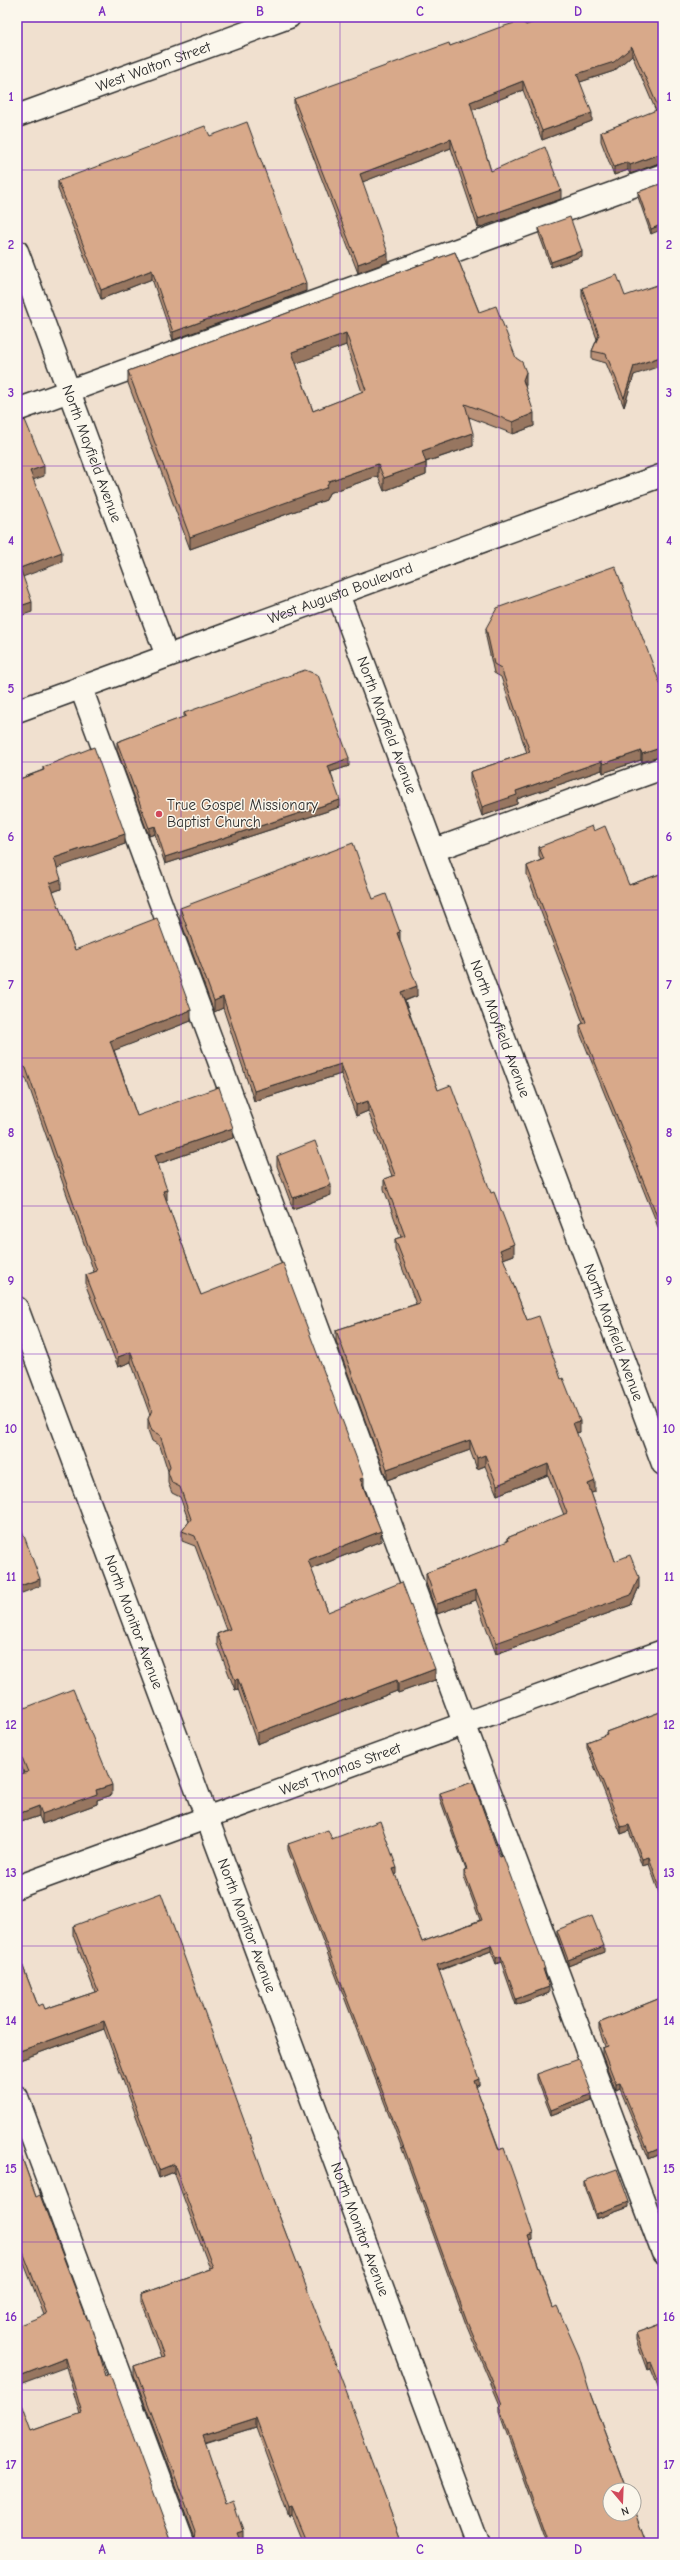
<svg xmlns="http://www.w3.org/2000/svg" width="680" height="2560" font-family="'Comic Neue',sans-serif">
  <style>
    .lines { fill: none; stroke-linecap: round; stroke-linejoin: round }
    .minor-casing { stroke: #2b2b2b; stroke-width: 25 }
    .minor { stroke: #fbf7ec; stroke-width: 22 }
    .wall { fill: #ba9177; stroke: #2b2b2b; fill-rule: evenodd }
    .shaded-wall { fill: #977661; stroke: #2b2b2b }
    .building { fill: #d8a98a; stroke: #2b2b2b; fill-rule: evenodd }
    .grid { fill: none; stroke: #7b2cbf; stroke-width: 1; stroke-opacity: 0.55 }
    .poi-dot { fill: #d1495b; stroke: #fbf7ec; stroke-width: 1.5 }
    .labels { text-anchor: middle; dominant-baseline: central; stroke-width: 3; stroke-linejoin: round; paint-order: stroke }
    .street-label { font-size: 15px; fill: #2b2b2b; stroke: #fbf7ec }
    .poi-label { font-size: 15px; fill: #2b2b2b; stroke: #fbf7ec; text-anchor: start }
    .neatline { fill: none; stroke: #7b2cbf; stroke-width: 1.5 }
    .grid-label { font-size: 13px; text-anchor: middle; font-weight: bold; fill: #7b2cbf }
  </style>
  <rect width="100%" height="100%" fill="#f0e0cf"/>
  <filter id="ink" filterUnits="userSpaceOnUse"><feTurbulence type="fractalNoise" baseFrequency=".025" numOctaves="2"/><feDisplacementMap in="SourceGraphic" scale="8" xChannelSelector="R" yChannelSelector="G"/><feConvolveMatrix kernelMatrix="1 2 1 2 8 2 1 2 1" color-interpolation-filters="sRGB"/></filter>
  <g filter="url(#ink)">
    <g class="lines">
      <defs>
        <g id="minor">
          <path id="s1" d="M17 116 289 17"/>
          <path id="s2" d="M17 251 167 656"/>
          <path d="M17 410 663 175"/>
          <path id="s3" d="M338 594 663 1464"/>
          <path d="M81 688 464 1723 663 2253"/>
          <path id="s4" d="M17 711 663 475"/>
          <path d="M434 850 663 768"/>
          <path id="s5" d="M17 1308 477 2543"/>
          <path id="s6" d="M17 1887 663 1651"/>
          <path d="M17 2097 183 2543"/>
        </g>
      </defs>
      <use href="#minor" class="minor-casing"/>
      <use href="#minor" class="minor"/>
    </g>
    <path class="wall" d="M663 17V164L659 163 630 174 628 170 614 175 601 141V132L656 111 632 55 614 71 580 82 592 121 542 140 523 90 472 110 491 171 561 199 478 228 451 148 362 182 388 262 358 273 294 107V99L450 46 526 25Z
      M210 136 306 291 173 340 152 279 101 299 58 189V181Z
      M663 183 651 234 638 197V192Z
      M539 228 582 256 551 267 539 234Z
      M455 252 479 312 526 385 525 386 534 426 513 434 469 417 473 446 426 462V475L384 491 378 476 329 493 326 500 190 549 128 383V371ZM346 345 362 392 313 411 296 363Z
      M582 288 625 296 634 375 624 407 606 363 592 359V351L597 339 582 297Z
      M486 628 663 691 642 762 641 760 603 773 602 770 517 799V804L482 816 470 781V772L527 753 501 677 494 673 486 637Z
      M184 713 349 766 331 772 340 807 165 864 155 834 149 836 117 750V742L184 717Z
      M43 767 125 844 57 867 61 889 53 892 75 950 191 1021 114 1050 137 1116 233 1138 158 1164 167 1200H166L197 1285 201 1295 364 1487 381 1541 311 1569 328 1612 435 1680 398 1693 397 1691 257 1744 238 1689 235 1690 217 1644V1634L226 1630 195 1546 182 1541V1531L189 1522 180 1497 172 1493 168 1483V1471L160 1446 152 1441 148 1430V1419L150 1415 131 1362 118 1367 86 1286V1275L94 1272 26 1078 19 1075 17 1070V780L43 770Z
      M594 831 629 885 663 873V1242L654 1216 580 1033V1025L583 1023 527 875V866L541 860 539 856V847Z
      M373 899 400 941 417 996 405 1001 438 1090 514 1255 503 1259 527 1320 580 1432 576 1433 595 1492 591 1493 615 1561 639 1587 631 1605 496 1654 476 1600 437 1614 426 1583V1573L507 1542V1538L564 1515 548 1475 497 1495 485 1466 477 1469 470 1450 387 1480 336 1341V1330L416 1304 395 1249V1239L401 1237 384 1189V1179L392 1176 368 1111 356 1116 341 1074 254 1101 223 1008 214 1012 180 919V908Z
      M277 1156 331 1195 293 1209 277 1166Z
      M17 1711 112 1795 97 1800V1804L42 1824 39 1816 18 1823 17 1819V1775L24 1773 17 1755Z
      M663 1711V1904L649 1864 642 1866 629 1831 621 1834 587 1748V1742L606 1735V1732Z
      M440 1793 500 1857 545 1975 549 1993 516 2005 501 1962 496 1964 491 1951 439 1971 479 2085 476 2087 533 2240 530 2241 553 2308 591 2396 646 2543H546L499 2412V2406L500 2405 467 2327 409 2167 288 1850V1844L332 1839 397 1874 395 1875 422 1942 480 1920 464 1877V1871L466 1870 440 1799Z
      M73 1926 272 2197 402 2543H303L292 2516 289 2517 256 2427 205 2443 226 2503 243 2539 240 2540 193 2542 194 2536 134 2375V2366L161 2357 141 2302V2294L210 2269 174 2172 159 2178 104 2029 17 2061V1951L38 2006 45 2009 95 1992 73 1935Z
      M557 1930 604 1952 568 1966 557 1935Z
      M663 1997V2153L649 2159 620 2089 616 2091 602 2055V2048L605 2047 599 2029V2023Z
      M537 2074 592 2100 551 2115 537 2079Z
      M17 2144 36 2197 106 2376 171 2539 31 2431 80 2414 66 2367 44 2315 18 2248H17Z
      M584 2181 629 2207 596 2219 584 2186Z
      M663 2323V2399L651 2369 647 2370 636 2340V2333Z"/>
    <path class="shaded-wall" d="M632 47V55L614 71 577 83V74Z
      M523 81V90L470 111V102Z
      M592 113V121L542 140V131Z
      M451 139V148L360 183V174Z
      M659 154V163L630 174V165Z
      M628 162V170L614 175V167Z
      M561 190V199L478 228V219Z
      M663 224V229L651 234V229Z
      M582 251V256L551 267V262Z
      M388 253V262L358 273V264Z
      M152 270V279L101 299V290Z
      M306 283V291L173 340V332Z
      M346 333V345L292 365V352Z
      M663 356V365L634 375 624 407V398L634 366Z
      M526 372V385L523 393V380Z
      M534 413V426L513 434V422Z
      M473 433V446L422 463V451Z
      M426 463V475L384 491V478Z
      M378 464V476L329 493 326 500 190 549V537L329 481Z
      M44 466V476L30 481V471Z
      M62 552V562L20 578V568Z
      M32 602V612L17 617V607Z
      M663 747V756L642 762V754Z
      M641 751V760L603 773V764Z
      M349 758V766L328 773V766Z
      M602 761V770L517 799V804L482 816V807L516 791Z
      M340 800V807L165 864V857Z
      M155 826V834L149 836V828Z
      M125 834V844L54 869V858Z
      M61 879V889L50 893V883Z
      M400 932V942L397 933Z
      M417 986V996L401 1002V992Z
      M223 997V1008L214 1012V1001Z
      M191 1010V1021L110 1052V1041Z
      M341 1064V1074L254 1101V1091Z
      M368 1101V1111L356 1116V1105Z
      M233 1128V1138L155 1165V1155Z
      M331 1185V1195L293 1209V1198Z
      M167 1190V1200L163 1201V1191Z
      M514 1244V1255L500 1260V1250Z
      M131 1352V1362L118 1367V1357Z
      M580 1421V1432L573 1434V1423Z
      M470 1440V1450L387 1480V1469Z
      M485 1455V1466L477 1469V1458Z
      M548 1464V1475L497 1495V1485Z
      M364 1478V1488L360 1479Z
      M595 1481V1492L588 1494V1484Z
      M381 1531V1541L308 1570V1560Z
      M639 1577V1587L631 1605 496 1654V1643Z
      M40 1579V1586L17 1595V1587Z
      M476 1590V1600L437 1614V1604Z
      M435 1669V1680L398 1693V1683Z
      M238 1679V1689L235 1690V1680Z
      M397 1680V1691L257 1744V1733Z
      M112 1785V1795L97 1800V1804L42 1824V1814L96 1790Z
      M39 1806V1816L18 1823V1814Z
      M629 1825V1831L621 1834V1827Z
      M649 1857V1864L642 1866V1859Z
      M397 1868V1874L393 1875V1869Z
      M491 1945V1951L437 1971V1965Z
      M604 1946V1952L568 1966V1960Z
      M501 1956V1962L496 1964V1958Z
      M543 1969H545V1975L543 1976Z
      M549 1987V1993L516 2005V1999Z
      M104 2021V2029L17 2061V2052Z
      M479 2079V2085L474 2087V2081Z
      M620 2083V2089L616 2091V2084Z
      M592 2094V2100L551 2115V2110Z
      M663 2147V2153L649 2159V2153Z
      M174 2164V2172L159 2178V2170Z
      M629 2202V2207L596 2219V2214Z
      M533 2234V2240L528 2242V2236Z
      M18 2239V2248H17V2240Z
      M66 2358V2367L17 2385V2377Z
      M651 2362V2369L647 2370V2363Z
      M256 2418V2427L203 2443V2435Z
      M292 2507V2516L289 2517V2508Z
      M243 2531V2539L237 2541V2533Z"/>
    <path class="building" d="M548 17H663V155L659 154 630 165 628 162 614 167 601 132 659 109 632 47 614 62 577 74 592 113 542 131 523 81 470 102 491 171 545 147 561 190 478 219 451 139 360 174 388 253 358 264 294 99 449 43 450 46 498 28 521 21 526 25Z
      M247 122 306 283 173 332 152 270 101 290 58 181 205 126 210 136Z
      M663 183V224L651 229 638 192Z
      M570 217 582 251 551 262 539 228Z
      M455 252 479 312 496 306 516 358 522 362 526 372 523 380 534 413 513 422 465 404 473 433 422 451 426 463 384 478 378 464 329 481 326 488 190 537 128 371ZM346 333 366 390 313 411 292 352Z
      M617 275 625 296 663 283V356L634 366 624 398 606 354 592 351 599 335 582 288Z
      M25 420 44 466 30 471 62 552 20 568 32 602 17 607V424Z
      M615 566 663 691V747L642 754 641 751 603 764 602 761 516 791 517 795 482 807 470 772 530 752 501 668 494 664 486 628 497 608Z
      M305 670 318 675 349 758 328 766 340 800 165 857 155 826 149 828 117 742 186 716 184 713Z
      M94 747 125 834 54 858 61 879 50 883 75 950 157 918 191 1010 110 1041 137 1116 219 1087 233 1128 155 1155 167 1190 163 1191 197 1285 201 1295 283 1263 364 1478 360 1479 381 1531 308 1560 328 1612 402 1582 435 1669 398 1683 397 1680 257 1733 238 1679 235 1680 217 1634 230 1629 195 1536 182 1531 191 1519 180 1487 172 1483 168 1472 170 1466 160 1435 152 1431 148 1419 152 1410 131 1352 118 1357 86 1275 97 1271 26 1068 19 1064 17 1060V780L44 770 43 767Z
      M592 826 594 831 605 826 629 885 663 873V1234L654 1208 580 1025 586 1022 527 866 544 859 539 847Z
      M353 843 373 899 386 894 400 932 397 933 417 986 401 992 438 1090 451 1085 491 1193 494 1192 514 1244 500 1250 527 1320 539 1316 561 1379 563 1378 580 1421 573 1423 595 1481 588 1484 615 1561 630 1555 639 1577 631 1595 496 1643 476 1590 437 1604 426 1573 508 1541 507 1538 567 1513 548 1464 497 1485 485 1455 477 1458 470 1440 387 1469 336 1330 420 1303 395 1239 405 1236 384 1179 395 1175 368 1101 356 1105 341 1064 254 1091 223 997 214 1001 180 908Z
      M315 1141 331 1185 293 1198 277 1156Z
      M17 1517 40 1579 17 1587Z
      M73 1689 112 1785 96 1790 97 1794 42 1814 39 1806 18 1814 17 1810V1775L28 1772 17 1745V1711Z
      M663 1711V1897L649 1857 642 1859 629 1825 621 1827 587 1742 607 1734 606 1732Z
      M473 1782 500 1857 503 1856 545 1969H543L549 1987 516 1999 501 1956 496 1958 491 1945 437 1965 479 2079 474 2081 499 2150 504 2148 517 2185 533 2234 528 2236 553 2308 557 2306 579 2356 591 2396 626 2490H610V2514H634V2510L646 2543H548L499 2406 502 2404 467 2321 409 2161 288 1844 328 1830 332 1839 380 1821 397 1868 393 1869 422 1942 482 1920 464 1871 467 1870 440 1793Z
      M161 1893 272 2197 346 2391 402 2543H307L292 2507 289 2508 256 2418 203 2435 226 2503 233 2500 243 2531 237 2533 241 2543H192L193 2542 195 2530 134 2366 164 2356 141 2294 213 2268 174 2164 159 2170 104 2021 17 2052V1951L38 2006 43 2004 45 2009 98 1991 73 1926Z
      M592 1916 604 1946 568 1960 557 1930Z
      M663 1997V2147L649 2153 620 2083 616 2084 602 2048 608 2046 599 2023Z
      M579 2059 592 2094 551 2110 537 2074Z
      M17 2144 36 2197 40 2195 87 2320 89 2319 106 2376 110 2374 171 2539 174 2543H17V2393L31 2431 82 2413 66 2358 17 2377V2326L47 2314 18 2239 17 2240Z
      M617 2169 629 2202 596 2214 584 2181Z
      M663 2323V2393L651 2362 647 2363 636 2333Z"/>
  </g>
  <path class="grid" d="M181 17V2543M340 17V2543M499 17V2543M17 170H663M17 318H663M17 466H663M17 614H663M17 762H663M17 910H663M17 1058H663M17 1206H663M17 1354H663M17 1502H663M17 1650H663M17 1798H663M17 1946H663M17 2094H663M17 2242H663M17 2390H663"/>
  <circle class="poi-dot" cx="159" cy="814" r="4"/>
  <g class="labels">
    <g class="street-label">
      <text stroke="none"><textPath href="#s1" startOffset="145">West Walton Street</textPath></text>
      <text stroke="none"><textPath href="#s2" startOffset="216">North Mayfield Avenue</textPath></text>
      <text stroke="none"><textPath href="#s4" startOffset="344">West Augusta Boulevard</textPath></text>
      <text stroke="none"><textPath href="#s3" startOffset="140">North Mayfield Avenue</textPath></text>
      <text stroke="none"><textPath href="#s3" startOffset="464">North Mayfield Avenue</textPath></text>
      <text stroke="none"><textPath href="#s3" startOffset="788">North Mayfield Avenue</textPath></text>
      <text stroke="none"><textPath href="#s5" startOffset="335">North Monitor Avenue</textPath></text>
      <text stroke="none"><textPath href="#s6" startOffset="344">West Thomas Street</textPath></text>
      <text stroke="none"><textPath href="#s5" startOffset="659">North Monitor Avenue</textPath></text>
      <text stroke="none"><textPath href="#s5" startOffset="983">North Monitor Avenue</textPath></text>
    </g>
    <g class="poi-label">
      <text x="167" y="805">True Gospel Missionary<tspan x="167" dy="17">Baptist Church</tspan></text>
    </g>
  </g>
  <rect width="680" height="2560" fill="none" stroke="#fbf7ec" stroke-width="44"/>
  <g transform="translate(622 2502) rotate(161)"><circle r="19" fill="#fbf7ec" stroke="#a8a59f"/>
  <path d="M0-3L7 15L0 10L-7 15Z" fill="#d1495b"/>
  <text y="-6" font-size="11" font-weight="bold" text-anchor="middle" fill="#2b2b2b">N</text>
  </g>
  <rect x="22" y="22" width="636" height="2516" class="neatline"/>
  <g class="grid-label">
    <text x="102" y="16">A</text>
    <text x="260" y="16">B</text>
    <text x="420" y="16">C</text>
    <text x="578" y="16">D</text>
    <text x="11" y="101">1</text>
    <text x="669" y="101">1</text>
    <text x="11" y="249">2</text>
    <text x="669" y="249">2</text>
    <text x="11" y="397">3</text>
    <text x="669" y="397">3</text>
    <text x="11" y="545">4</text>
    <text x="669" y="545">4</text>
    <text x="11" y="693">5</text>
    <text x="669" y="693">5</text>
    <text x="11" y="841">6</text>
    <text x="669" y="841">6</text>
    <text x="11" y="989">7</text>
    <text x="669" y="989">7</text>
    <text x="11" y="1137">8</text>
    <text x="669" y="1137">8</text>
    <text x="11" y="1285">9</text>
    <text x="669" y="1285">9</text>
    <text x="11" y="1433">10</text>
    <text x="669" y="1433">10</text>
    <text x="11" y="1581">11</text>
    <text x="669" y="1581">11</text>
    <text x="11" y="1729">12</text>
    <text x="669" y="1729">12</text>
    <text x="11" y="1877">13</text>
    <text x="669" y="1877">13</text>
    <text x="11" y="2025">14</text>
    <text x="669" y="2025">14</text>
    <text x="11" y="2173">15</text>
    <text x="669" y="2173">15</text>
    <text x="11" y="2321">16</text>
    <text x="669" y="2321">16</text>
    <text x="11" y="2469">17</text>
    <text x="669" y="2469">17</text>
    <text x="102" y="2554">A</text>
    <text x="260" y="2554">B</text>
    <text x="420" y="2554">C</text>
    <text x="578" y="2554">D</text>
  </g>
</svg>
